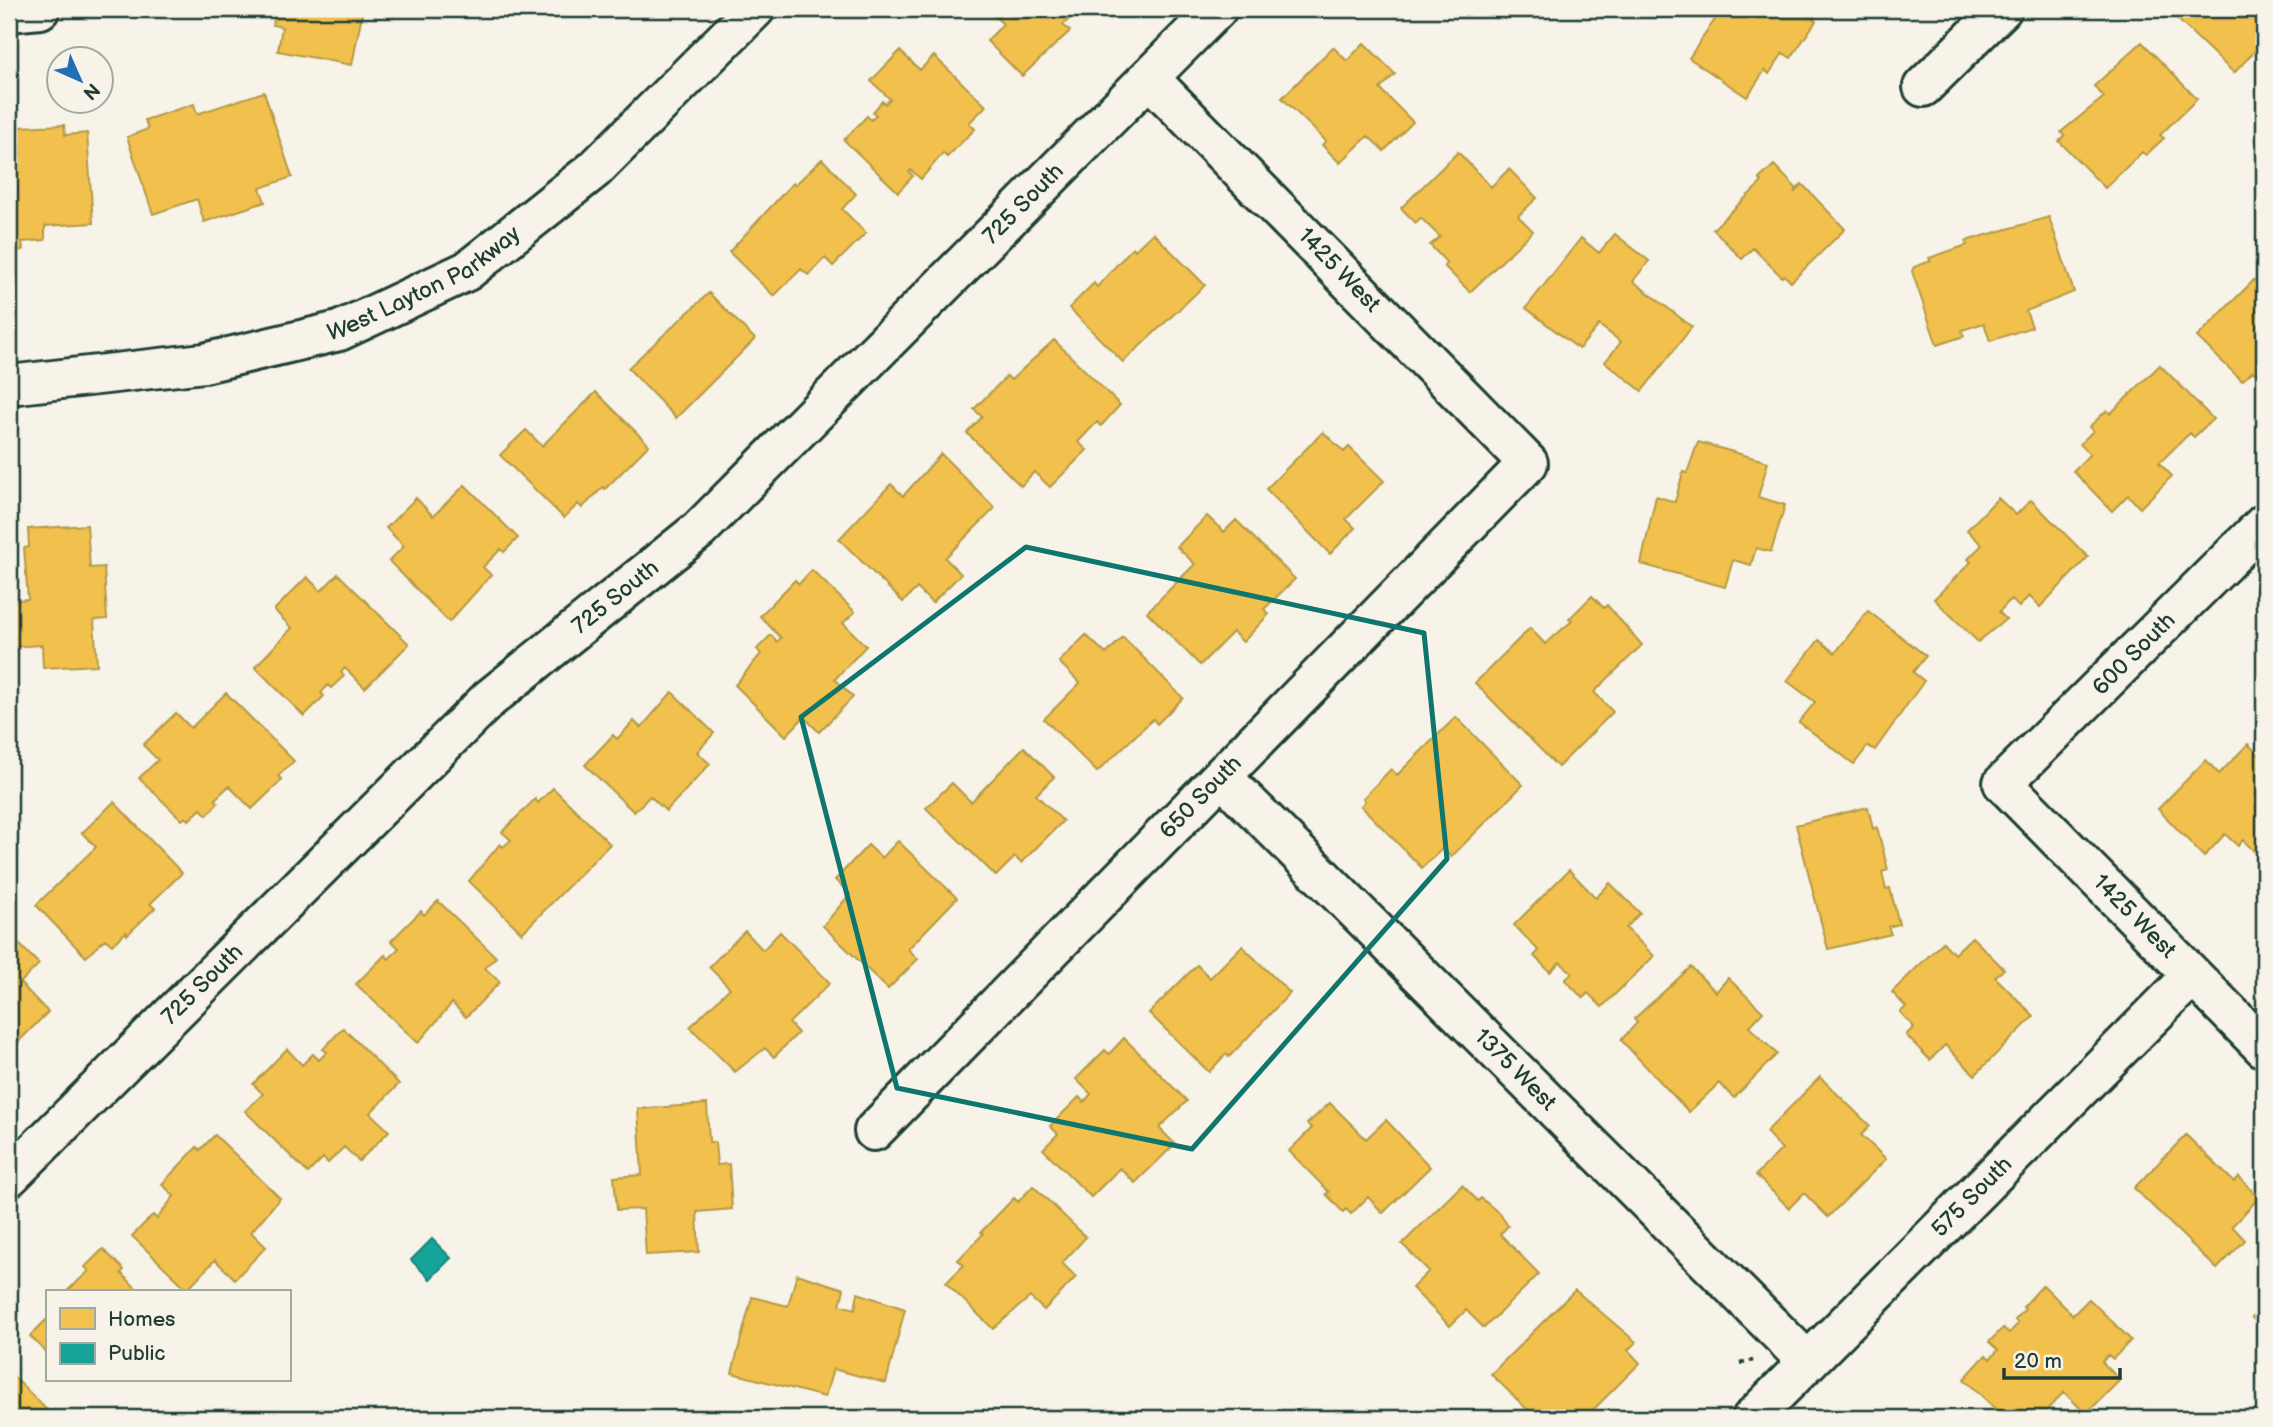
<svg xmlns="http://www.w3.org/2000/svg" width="2273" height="1427" font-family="'Balsamiq Sans',sans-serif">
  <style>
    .homes { fill: #f2c14e; stroke: #b39946; stroke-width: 2 }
    .public { fill: #17a398; stroke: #19847a; stroke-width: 2 }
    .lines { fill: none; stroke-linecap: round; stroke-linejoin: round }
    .street-casing { stroke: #1f3d34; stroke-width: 44 }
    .secondary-casing { stroke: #1f3d34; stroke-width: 44 }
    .path { stroke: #1f3d34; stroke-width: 4.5; stroke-dasharray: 5 5; stroke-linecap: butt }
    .street { stroke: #f7f3e8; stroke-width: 38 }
    .secondary { stroke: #f7f3e8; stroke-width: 38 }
    .marked { fill: none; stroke: #0f766e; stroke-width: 5; stroke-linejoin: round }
    .labels { text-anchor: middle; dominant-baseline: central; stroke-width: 7; stroke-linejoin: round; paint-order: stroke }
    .street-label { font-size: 23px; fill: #1f3d34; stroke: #f7f3e8 }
  </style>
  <rect width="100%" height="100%" fill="#f7f3e8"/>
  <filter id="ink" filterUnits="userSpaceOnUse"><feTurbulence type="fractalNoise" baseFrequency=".0143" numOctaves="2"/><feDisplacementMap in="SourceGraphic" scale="14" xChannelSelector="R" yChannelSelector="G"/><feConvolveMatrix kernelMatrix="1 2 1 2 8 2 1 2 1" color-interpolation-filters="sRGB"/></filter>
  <g filter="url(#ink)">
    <path class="homes" d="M276 9H363L352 65 278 51 282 27 273 25Z
      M987 9H1080L1063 25 1070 31 1022 76 987 41 1003 24Z
      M1494 9H1515L1504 19Z
      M1722 9H1820L1813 18 1816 21 1791 58 1783 53 1769 74 1765 70 1747 97 1689 58Z
      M2177 9H2264V41L2234 73 2172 14Z
      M2142 42 2197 99 2160 135 2164 138 2146 155 2142 152 2105 188 2059 141 2064 136 2061 132 2104 97 2094 86Z
      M1364 43 1395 74 1380 89 1413 122 1384 151 1368 136 1340 163 1322 145 1326 141 1282 98 1333 47 1347 61Z
      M900 51 920 70 934 56 986 106 969 123 975 129 947 157 943 153 921 179 911 170 909 172 913 176 898 192 844 140 867 116 871 120 876 115 873 112 882 101 885 104 890 99 871 81Z
      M264 92 292 177 260 188 265 202 204 222 197 199 153 214 127 137 148 129 145 120 194 104 197 114Z
      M64 125 65 135 87 133 93 223 45 226V240L22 242 23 250 9 251V158L20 157 18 127Z
      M1458 152 1491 187 1509 169 1537 198 1518 216 1533 231 1470 292 1444 266 1447 263 1430 245 1440 237 1421 218 1416 223 1401 208Z
      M822 159 856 194 842 209 866 233 833 266 825 258 808 275 801 269 774 296 729 252 793 183 795 185Z
      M1774 165 1796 188 1794 193 1802 184 1845 229 1791 282 1784 275 1782 277 1753 248 1742 259 1713 229 1762 182 1759 179Z
      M2049 217 2074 292 2026 311 2032 327 1990 341 1984 323 1962 330 1964 336 1937 345 1912 271 1914 267 1931 261 1929 258 1967 245 1966 241Z
      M1153 233 1205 285 1123 362 1069 308 1094 283 1097 287 1133 247 1135 250Z
      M1615 234 1649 261 1633 281 1692 327 1642 391 1605 362 1621 342 1599 325 1579 349 1526 308 1581 238 1599 253Z
      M2264 270V366L2256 374 2253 371 2242 381 2197 337Z
      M709 293 755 339 676 418 628 368Z
      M1054 340 1120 405 1101 426 1097 422 1078 442 1087 450 1050 487 1034 472 1021 486 967 433 982 417 974 409 1007 376 1011 380Z
      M2160 365 2213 419 2194 437 2190 433 2159 463 2172 476 2140 508 2128 495 2112 511 2073 471 2090 454 2080 444 2093 431 2089 427 2107 410 2110 414Z
      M596 392 649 445 605 489 603 487 582 508 578 504 564 518 500 455 526 430 542 446Z
      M1323 432 1344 452 1349 447 1384 481 1346 519 1355 528 1330 554 1266 489Z
      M1698 442 1768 462 1758 497 1785 505 1771 552 1756 548 1751 565 1733 560 1725 587 1641 564 1656 496 1675 502 1683 472 1687 473Z
      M941 454 995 508 945 558 961 574 932 603 917 588 903 602 839 539 891 484 903 496Z
      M465 485 518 538 504 552 501 549 483 567 491 575 449 622 389 561 404 546 386 528 416 498 433 516Z
      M1998 498 2016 515 2031 500 2088 557 2040 607 2029 596 2019 607 2011 599 1999 612 2006 619 1978 642 1934 599 1971 562 1968 559 1982 545 1967 530Z
      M1207 516 1224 532 1236 520 1295 579 1264 609 1269 614 1243 642 1233 632 1200 665 1147 612 1195 564 1177 547Z
      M87 525 90 568 104 567 107 619 94 620 97 665 43 668 42 645 9 647V601L28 599 24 548 29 547 28 529Z
      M812 570 855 612 843 623 866 646 835 679 853 697 819 732 804 717 786 736 735 685 761 654 757 649 771 635 777 642 781 638 760 616 795 580 799 584Z
      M338 574 409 644 365 688 345 668 341 672 344 676 331 688 328 685 321 693 324 696 304 716 255 667 292 628 274 610 307 577 321 591Z
      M1592 596 1604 608 1607 605 1642 645 1594 692 1613 712 1558 767 1475 683 1530 628 1545 644 1572 621 1569 619Z
      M1868 611 1926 656 1913 672 1924 681 1875 750 1868 746 1854 764 1799 722 1815 702 1787 681 1819 640 1835 653Z
      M1086 635 1106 654 1123 637 1183 698 1157 724 1153 719 1097 772 1044 719 1080 683 1059 662Z
      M672 692 714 733 697 752 710 764 666 811 650 796 634 812 585 765 613 735 617 739 634 721 641 728Z
      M226 693 294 761 278 776 282 780 252 809 229 786 215 799 218 803 207 815 201 809 189 820 186 817 182 820 139 778 158 760 143 745 176 713 191 728Z
      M1456 717 1523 785 1451 857 1443 848 1422 868 1361 806 1365 801 1363 798 1391 769 1397 775Z
      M2248 744 2264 760V852L2259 846 2254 851 2243 840 2238 846 2225 834 2204 857 2158 809 2206 760 2219 774Z
      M1024 747 1054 777 1036 795 1063 821 1021 863 1015 857 996 876 926 808 952 783 971 802Z
      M553 788 610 844 522 933 469 881 500 844 503 847 511 840 502 832 535 799 538 803Z
      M114 802 182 873 150 904 155 908 127 935 126 932 112 945 105 939 86 957 36 905 96 847 82 833Z
      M1868 807 1873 829 1877 827 1888 870 1882 872 1886 889 1890 888 1899 924 1888 927 1891 934 1828 949 1796 825Z
      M898 841 957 898 908 949 918 959 888 989 823 926 850 894 835 880 868 845 882 858Z
      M1569 870 1596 898 1610 883 1640 913 1626 928 1654 956 1602 1007 1588 993 1583 998 1565 980 1572 973 1560 962 1550 972 1534 956 1539 951 1514 925Z
      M438 901 496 957 485 968 500 982 466 1017 452 1003 418 1043 356 984 385 955 389 959 399 948 391 941 421 911 424 915Z
      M745 931 763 950 780 932 830 983 789 1023 798 1033 774 1057 765 1048 735 1072 690 1027 730 988 709 967Z
      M9 934 39 964 20 983 48 1012 14 1046 9 1041Z
      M1972 937 2004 969 1995 977 2034 1016 1975 1075 1945 1045 1930 1060 1906 1035 1914 1027 1900 1012 1906 1007 1892 992 1943 942 1954 954Z
      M1242 946 1290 993 1229 1057 1226 1054 1209 1072 1149 1013 1197 965 1210 978Z
      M1691 967 1716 992 1728 978 1763 1012 1749 1027 1777 1054 1734 1098 1719 1083 1689 1112 1621 1040 1637 1023 1634 1019Z
      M343 1028 399 1084 370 1113 389 1131 359 1161 344 1147 328 1163 323 1158 308 1173 245 1111 263 1094 253 1084 287 1049 302 1065 313 1054 319 1060 327 1052 323 1049Z
      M1124 1038 1187 1101 1159 1128 1175 1144 1135 1183 1120 1168 1091 1197 1043 1149 1058 1134 1050 1126 1079 1097 1084 1102 1091 1094 1076 1079 1105 1050 1109 1054Z
      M1820 1077 1870 1126 1861 1135 1886 1159 1828 1217 1804 1193 1789 1208 1756 1175 1782 1149 1766 1132Z
      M1330 1103 1366 1139 1386 1120 1430 1167 1383 1213 1368 1197 1351 1214 1346 1209 1343 1212 1326 1194 1329 1192 1289 1151 1312 1128 1307 1124Z
      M707 1104 709 1142H715L717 1165 729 1164 732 1209 697 1212 699 1252 646 1255 643 1209 617 1210 614 1177 642 1175 638 1109Z
      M215 1135 280 1198 251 1232 266 1247 235 1279 215 1260 187 1289 132 1236 153 1215 157 1219 174 1196 162 1184 197 1147 200 1150Z
      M2186 1135 2234 1182 2239 1177 2259 1198 2232 1226 2245 1240 2217 1269 2134 1188Z
      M1462 1185 1478 1201 1481 1198 1500 1214 1508 1226 1500 1234 1539 1274 1484 1328 1466 1310 1450 1326 1412 1288 1429 1271 1402 1244Z
      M1033 1186 1086 1237 1062 1263 1076 1277 1044 1310 1030 1297 993 1329 946 1283 964 1265 958 1260 983 1234 981 1232 1014 1198 1018 1202Z
      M103 1249 124 1270 121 1273 140 1292H66L89 1271 85 1267Z
      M797 1274 844 1289 840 1305 855 1309 858 1293 905 1309 886 1383 833 1369 825 1397 732 1373 752 1297 788 1306Z
      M2043 1285 2073 1315 2089 1299 2131 1340 2113 1359 2108 1355 2102 1362 2120 1380 2086 1414 2064 1392 2039 1418H2005L1964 1379 1986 1355 1990 1359 1998 1350 1989 1342 2003 1328 2009 1333 2018 1324 2015 1320 2025 1309 2023 1307Z
      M1575 1290 1636 1342 1628 1350 1640 1363 1585 1418H1536L1491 1374Z
      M2264 1305V1330L2252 1318Z
      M47 1319V1353L30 1336Z
      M9 1372 47 1410 38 1418H9Z"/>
    <path class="public" d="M432 1239 451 1258 430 1279 411 1260Z"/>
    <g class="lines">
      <defs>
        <g id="street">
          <path d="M9 12 40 9"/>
          <path d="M1923 87 2002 9"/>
          <path id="s1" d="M2264 524 2003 783 2264 1048"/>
          <path id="s2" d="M1223 778 1807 1361"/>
          <path id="s3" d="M874 1131 1528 463 1149 78"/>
          <path id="s4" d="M9 1177 489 699 699 530 1217 9"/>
          <path id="s5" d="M1752 1418 2192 976"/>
        </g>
        <g id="secondary">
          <path id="s6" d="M9 385 204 363 339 331 467 271 595 169 755 9"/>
        </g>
      </defs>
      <use href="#street" class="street-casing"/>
      <use href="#secondary" class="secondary-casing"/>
      <path class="path" d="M1740 1363 1753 1360"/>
      <use href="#street" class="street"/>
      <use href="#secondary" class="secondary"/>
    </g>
  </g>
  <path class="marked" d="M1026 547 1424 633 1447 859 1192 1149 897 1088 801 717Z"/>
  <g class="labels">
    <g class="street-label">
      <text stroke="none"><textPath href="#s4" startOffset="1407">725 South</textPath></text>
      <text transform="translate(1339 270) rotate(46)">1425 West</text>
      <text stroke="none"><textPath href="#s6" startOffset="432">West Layton Parkway</textPath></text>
      <text stroke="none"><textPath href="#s4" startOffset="840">725 South</textPath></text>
      <text transform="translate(2134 654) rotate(-45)">600 South</text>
      <text stroke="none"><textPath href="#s3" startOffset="467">650 South</textPath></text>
      <text stroke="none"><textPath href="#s1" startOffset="555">1425 West</textPath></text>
      <text stroke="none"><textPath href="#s4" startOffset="273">725 South</textPath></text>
      <text stroke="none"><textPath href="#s2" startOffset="413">1375 West</textPath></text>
      <text stroke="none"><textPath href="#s5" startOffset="312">575 South</textPath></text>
    </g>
  </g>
  <rect width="2273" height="1427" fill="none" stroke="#f7f3e8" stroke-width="35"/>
  <rect x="18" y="18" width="2238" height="1392" fill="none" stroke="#1f3d34" stroke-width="2.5" filter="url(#ink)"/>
  <rect x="46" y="1290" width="245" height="91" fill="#f7f3e8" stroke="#a1aaa0" stroke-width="2"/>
  <rect x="60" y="1308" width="35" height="21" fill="#f2c14e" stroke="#a1aaa0" stroke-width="2"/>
  <text x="108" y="1326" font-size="21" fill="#1f3d34">Homes</text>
  <rect x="60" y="1343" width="35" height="21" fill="#17a398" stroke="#a1aaa0" stroke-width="2"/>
  <text x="108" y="1360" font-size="21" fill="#1f3d34">Public</text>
  <g transform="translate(80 80) rotate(135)"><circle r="33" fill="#f7f3e8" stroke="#a1aaa0" stroke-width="2"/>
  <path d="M0-5L12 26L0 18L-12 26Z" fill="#1f6fb2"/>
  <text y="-10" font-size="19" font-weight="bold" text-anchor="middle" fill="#1f3d34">N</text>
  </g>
  <path d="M2004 1368v10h116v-10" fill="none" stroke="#1f3d34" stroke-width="3.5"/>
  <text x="2014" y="1368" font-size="21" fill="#1f3d34" stroke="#f7f3e8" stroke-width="5" paint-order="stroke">20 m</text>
</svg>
